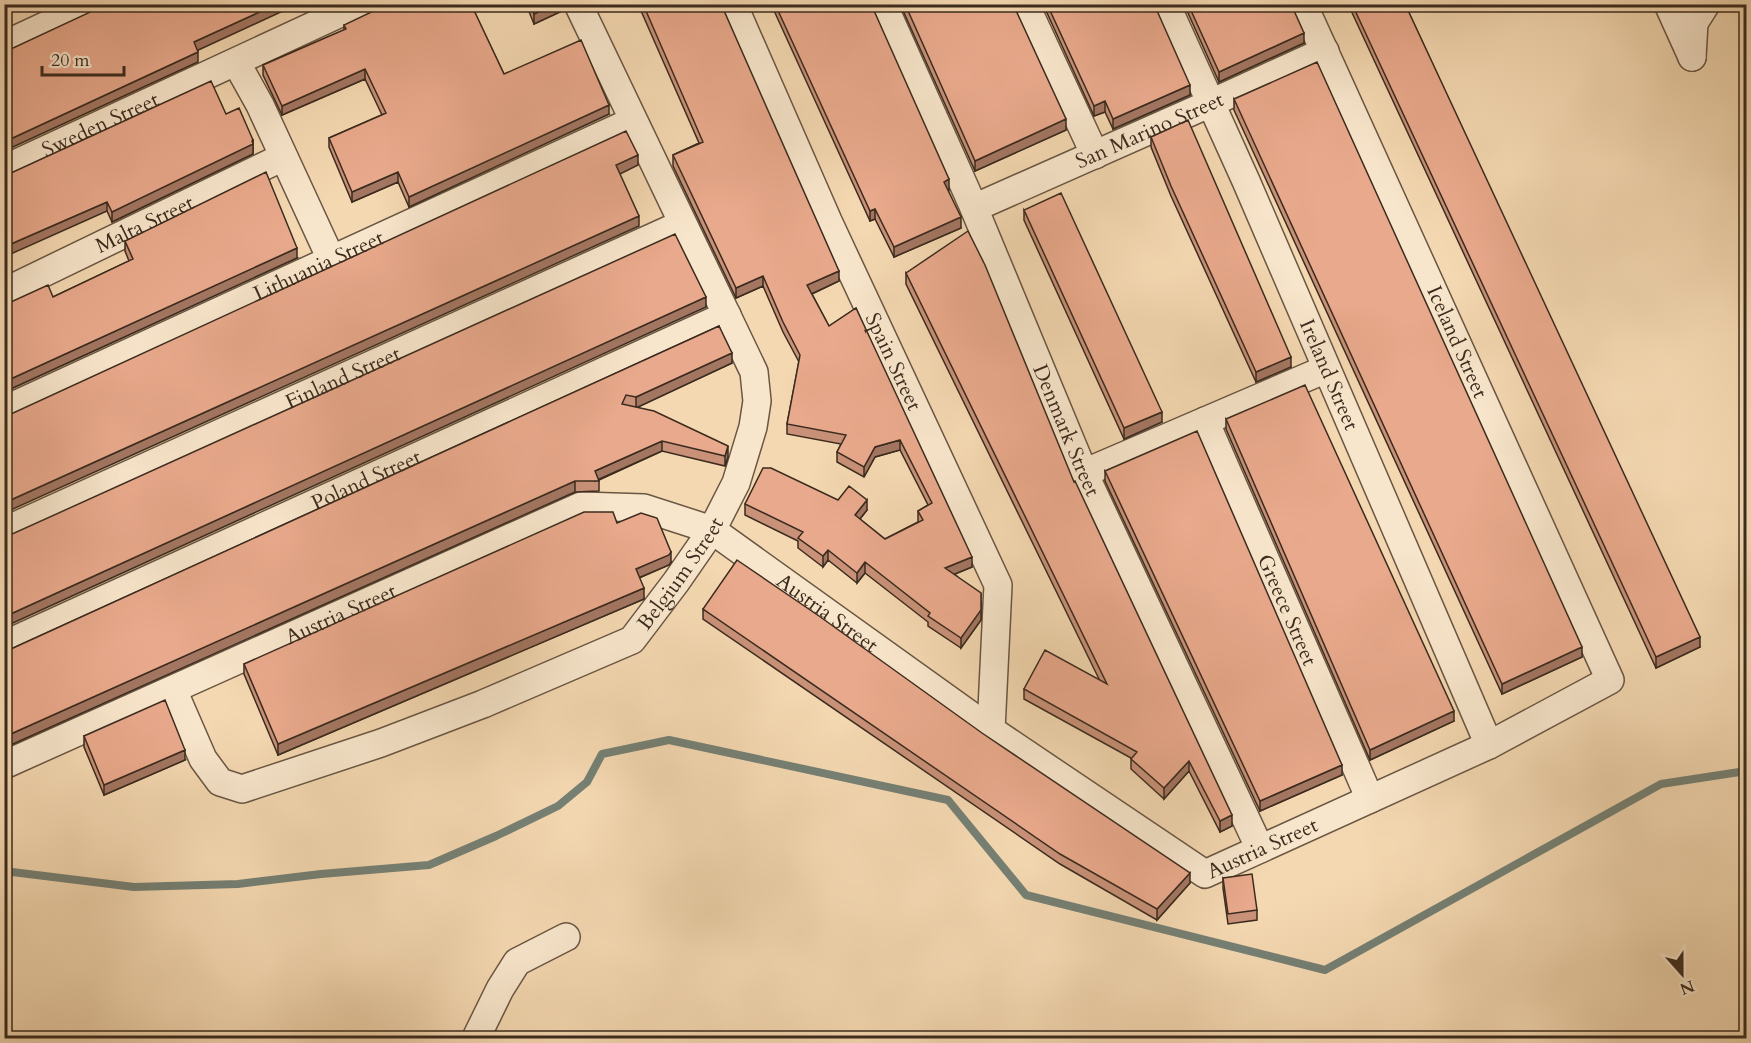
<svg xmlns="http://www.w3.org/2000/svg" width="1751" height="1043" font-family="Cardo,serif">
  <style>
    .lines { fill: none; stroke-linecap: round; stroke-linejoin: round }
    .stream { stroke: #758074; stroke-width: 8 }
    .street-casing { stroke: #695643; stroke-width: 30 }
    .street { stroke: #f8e6cc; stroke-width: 27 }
    .wall { fill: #c89178; stroke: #3b2b1e; stroke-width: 1.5 }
    .shaded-wall { fill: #a37662; stroke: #3b2b1e; stroke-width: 1.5 }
    .building { fill: #e9a98c; stroke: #3b2b1e; stroke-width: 1.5 }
    .labels { text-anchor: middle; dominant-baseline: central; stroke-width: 4.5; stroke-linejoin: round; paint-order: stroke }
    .street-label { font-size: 21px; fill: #3b2b1e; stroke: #f8e6cc }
  </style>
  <rect width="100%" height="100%" fill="#f4d8b1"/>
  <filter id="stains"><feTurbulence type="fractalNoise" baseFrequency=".00333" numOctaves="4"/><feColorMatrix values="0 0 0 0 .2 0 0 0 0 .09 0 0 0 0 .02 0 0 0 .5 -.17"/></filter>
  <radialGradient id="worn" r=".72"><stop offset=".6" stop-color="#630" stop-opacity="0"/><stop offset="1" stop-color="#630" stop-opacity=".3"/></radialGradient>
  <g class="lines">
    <path class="stream" d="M4 871 134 887 238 884 321 874 429 865 496 836 558 806 587 782 602 754 669 740 948 800 1026 895 1325 970 1661 784 1746 771"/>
    <defs>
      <g id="street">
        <path id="s1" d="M733 4 828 221 998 585 991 730"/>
        <path id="s2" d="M883 4 974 208 1084 473 1260 849"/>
        <path d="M1025 4 1095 155"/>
        <path id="s3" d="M1166 4 1246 181 1489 745"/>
        <path d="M1668 4 1692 57"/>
        <path d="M4 45 92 4"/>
        <path d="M1692 57 1694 23 1706 4"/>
        <path d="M236 62 260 105 331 259"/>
        <path id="s4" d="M4 169 360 4"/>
        <path id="s5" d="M974 208 1211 103 1325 51"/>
        <path id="s6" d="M4 292 283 157"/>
        <path id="s7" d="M4 410 633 121"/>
        <path id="s8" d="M1205 421 1370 799"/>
        <path d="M1084 473 1326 369"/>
        <path id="s9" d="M4 531 682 224"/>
        <path id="s10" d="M4 645 727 315"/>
        <path id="s11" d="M173 690 203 759 220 782 242 789 381 743 483 704 632 640 676 582 712 530 736 483 753 427 757 401 754 372 578 4"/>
        <path id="s12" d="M4 765 581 506 644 508 712 530 991 730 1205 874 1489 745 1610 680 1303 4"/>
        <path d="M476 1038 500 989 517 962 566 937"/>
      </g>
    </defs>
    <use href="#street" class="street-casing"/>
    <use href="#street" class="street"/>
  </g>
  <path class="wall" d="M526 4H562V11L534 24Z
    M638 4H721L839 281 812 294 829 326 856 308 972 567 955 574 981 603V620L961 648 928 626V622L865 573 857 583 828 560 823 567 798 548V541L745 515V504L838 500 867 510 860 519 885 539 918 522V511L928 505 900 450 875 457 864 477 837 462V452L841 444 787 434V424L799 362 783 332 763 286 736 298 673 166V155L699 143Z
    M771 4H871L949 190H948L961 228 894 257 875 219 870 221Z
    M900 4H1013L1066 130 975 171Z
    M1043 4H1154L1190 95 1113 129 1105 112 1094 116Z
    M1184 4H1291L1304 43 1219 82Z
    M1348 4H1405L1700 647 1656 668Z
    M473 9 504 74 609 114 409 207 398 182 352 202 329 147V138L382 115 365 79 282 115 263 75V65L344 30V25Z
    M1234 99 1582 657 1502 694 1234 110Z
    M226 114 253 140V154L112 222 107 211 11 173Z
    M1151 137 1291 367 1256 382 1171 196 1151 147Z
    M1024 210 1162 422 1124 439 1024 220Z
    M125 241 297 258 4 392 11 302 53 297 129 261 125 251Z
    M906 273 1074 482 1232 826 1220 832 1189 771 1164 799 1131 769V758L1024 699V689L1100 681 906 284Z
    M719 326 732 363 637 407 728 457 725 466 662 451 599 480V491L575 492 11 649Z
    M1226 419 1454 721 1370 760 1226 429Z
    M1105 471 1342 775 1260 811 1105 481Z
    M671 562 669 565 639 578 644 599 278 755 244 674V664Z
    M703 609 1190 883 1157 920 1060 864 703 619Z
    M84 736 185 760 104 795 84 747Z
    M1223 878 1257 910V920L1228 924 1223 888Z"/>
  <path class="shaded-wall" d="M277 4H298L194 52V42Z
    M469 4H483L469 11Z
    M555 4H562V11L534 24V14Z
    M1304 33V43L1219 82V72Z
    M198 52V62L4 151V142Z
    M365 69V79L282 115V106Z
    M1190 85V95L1113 129V119Z
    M1105 101V112L1094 116V106Z
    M609 105V114L409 207V197Z
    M1066 119V130L975 171V161Z
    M253 140V154L112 222V212Z
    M638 155V165L616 176V165Z
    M398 172V182L352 202V192Z
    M949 179V190L944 192V182Z
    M107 202V211L4 257V247Z
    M875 209V219L870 221V211Z
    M639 216V226L4 513V503Z
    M961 217V228L894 257V247Z
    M297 248V258L4 392V382Z
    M839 271V281L807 296V285Z
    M763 276V286L736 298V288Z
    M706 297V307L4 627V617Z
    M732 353V363L636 408V397Z
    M1291 357V367L1256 382V372Z
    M1162 412V422L1124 439V428Z
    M900 440V450L875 457 864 477V467L875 447Z
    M662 441V451L595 481V471Z
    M728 446V457L725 466V456Z
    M575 481V492L4 748V737Z
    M867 500V510L855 525V515Z
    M828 550V560L823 567V556Z
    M671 552V562L669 565 636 579V569Z
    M972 557V567L945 578V568Z
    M865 562V573L857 583V573Z
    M644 588V599L278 755V744Z
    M981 593V620L961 648V638Z
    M1700 637V647L1656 668V657Z
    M1582 647V657L1502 694V684Z
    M1454 711V721L1370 760V750Z
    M185 750V760L104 795V785Z
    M1189 761V771L1164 799V788Z
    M1342 765V775L1260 811V801Z
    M1232 815V826L1220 832V821Z
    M1190 873V883L1157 920V909Z"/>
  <path class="building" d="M103 4H277L194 42 198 52 4 142V50L11 49 99 8Z
    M388 4H471L504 74 581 40 609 105 409 197 398 172 352 192 329 138 386 113 365 69 282 106 263 65 346 29 344 25Z
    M530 4H555L534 14Z
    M643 4H721L839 271 807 285 829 326 856 308 972 557 945 568 981 593V610L961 638 928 616 930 613 865 562 857 573 828 550 823 556 798 538 803 532 745 504 763 468H771L838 500 849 486 867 500 855 515 885 539 923 520 918 511 932 503 900 440 875 447 864 467 837 452 846 435 787 424 800 355 783 322 763 276 736 288 673 155 703 142Z
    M775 4H871L949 179 944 182 961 217 894 247 875 209 870 211Z
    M905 4H1013L1066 119 975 161Z
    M1047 4H1154L1190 85 1113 119 1105 101 1094 106Z
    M1188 4H1291L1304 33 1219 72Z
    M1352 4H1405L1700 637 1656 657Z
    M1317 62 1582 647 1502 684 1234 99Z
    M211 81 226 114 239 108 253 140 252 141 253 144 112 212 107 202 4 247V175L11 173Z
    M1188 120 1291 357 1256 372 1171 186 1151 137Z
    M626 131 638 155 616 165 639 216 4 503V415L11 414Z
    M266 172 297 248 4 382V298L9 297 11 302 48 285 53 297 133 259 125 241Z
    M1061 193 1162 412 1124 428 1024 210Z
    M968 231 985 265 1074 482 1075 481 1232 815 1220 821 1189 761 1164 788 1131 759 1137 752 1024 689 1045 650 1107 684 906 273Z
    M675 234 706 297 4 617V536L10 535Z
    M719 326 732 353 636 397 626 395 622 404 654 411 728 446 725 456 662 441 595 471 599 481H575L4 737V650L11 649Z
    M1305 385 1454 711 1370 750 1226 419Z
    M1197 431 1342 765 1260 801 1105 471Z
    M584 512H613L617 523 641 513 657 518 671 552 669 555 636 569 644 588 278 744 244 664Z
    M737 560 819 616 982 733 1190 873 1157 909 1060 854 703 609Z
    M165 700 185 750 104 785 84 736Z
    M1252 874 1257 910 1228 914 1223 878Z"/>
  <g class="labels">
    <g class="street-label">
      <text stroke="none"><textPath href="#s4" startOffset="106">Sweden Street</textPath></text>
      <text stroke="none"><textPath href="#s5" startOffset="192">San Marino Street</textPath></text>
      <text stroke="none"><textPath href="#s6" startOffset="156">Malta Street</textPath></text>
      <text stroke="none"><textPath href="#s7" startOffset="346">Lithuania Street</textPath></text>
      <text transform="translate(1457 342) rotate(66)">Iceland Street</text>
      <text stroke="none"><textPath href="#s1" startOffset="392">Spain Street</textPath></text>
      <text stroke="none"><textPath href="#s3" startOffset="405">Ireland Street</textPath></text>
      <text stroke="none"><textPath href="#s9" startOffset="372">Finland Street</textPath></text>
      <text stroke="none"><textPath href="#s2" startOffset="464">Denmark Street</textPath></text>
      <text stroke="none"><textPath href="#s10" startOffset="398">Poland Street</textPath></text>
      <text stroke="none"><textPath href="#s11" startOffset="627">Belgium Street</textPath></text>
      <text stroke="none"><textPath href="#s8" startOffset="206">Greece Street</textPath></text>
      <text stroke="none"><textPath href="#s12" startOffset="909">Austria Street</textPath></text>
      <text stroke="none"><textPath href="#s12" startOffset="369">Austria Street</textPath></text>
      <text stroke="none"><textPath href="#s12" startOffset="1431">Austria Street</textPath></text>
    </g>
  </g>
  <rect width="1751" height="1043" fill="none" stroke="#f4d8b1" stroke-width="24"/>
  <rect x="6" y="6" width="1739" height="1031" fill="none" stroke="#3b2b1e" stroke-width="3"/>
  <rect x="12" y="12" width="1727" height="1019" fill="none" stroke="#3b2b1e" stroke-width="1.5"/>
  <g transform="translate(1682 974) rotate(159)" stroke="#f8e6cc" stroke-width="4.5" paint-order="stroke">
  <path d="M0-4.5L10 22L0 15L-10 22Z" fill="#3b2b1e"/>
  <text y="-9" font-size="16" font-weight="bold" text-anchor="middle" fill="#3b2b1e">N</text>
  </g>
  <path d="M42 66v9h82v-9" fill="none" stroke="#3b2b1e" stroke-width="3"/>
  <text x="51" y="66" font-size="18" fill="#3b2b1e" stroke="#f8e6cc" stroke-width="4.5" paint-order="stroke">20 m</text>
  <rect width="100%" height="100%" filter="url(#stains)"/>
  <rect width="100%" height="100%" fill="url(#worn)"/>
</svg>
